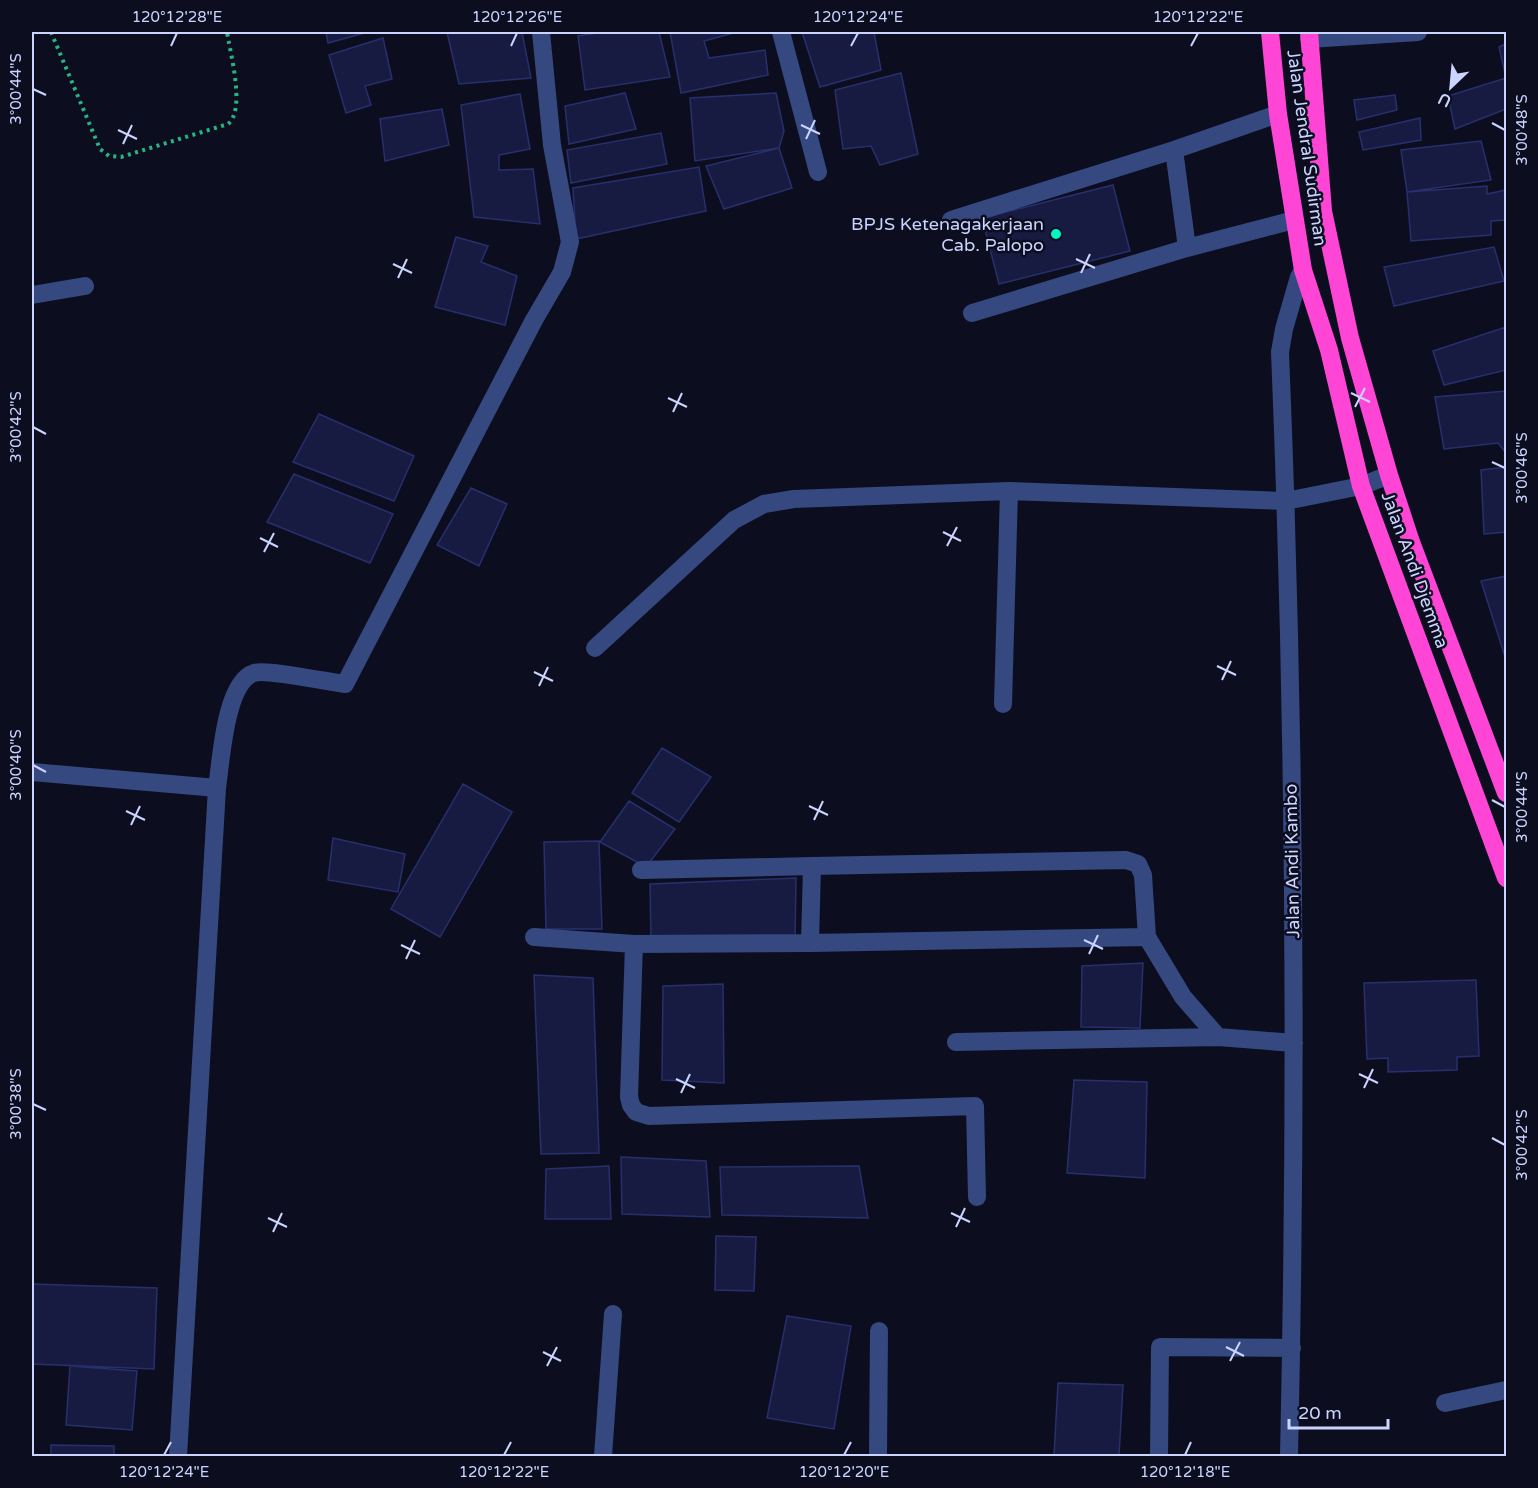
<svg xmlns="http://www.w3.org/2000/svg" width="1538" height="1488" font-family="'Varela Round',sans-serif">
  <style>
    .building { fill: #171b41; stroke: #282f6d; stroke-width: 1.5 }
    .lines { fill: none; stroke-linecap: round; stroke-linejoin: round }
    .path { stroke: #29b382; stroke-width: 4; stroke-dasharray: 3 4.5; stroke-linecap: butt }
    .minor { stroke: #354880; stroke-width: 18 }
    .highway { stroke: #ff45d6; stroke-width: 18 }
    .ticks { fill: none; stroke: #cad4ff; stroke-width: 2 }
    .poi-dot { fill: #00f5c4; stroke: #0c0e1f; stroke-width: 2 }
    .labels { text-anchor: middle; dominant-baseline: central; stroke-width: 5; stroke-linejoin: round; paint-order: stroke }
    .street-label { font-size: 18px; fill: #cad4ff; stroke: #0c0e1f }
    .poi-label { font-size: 18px; fill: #cad4ff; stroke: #0c0e1f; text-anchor: end }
    .neatline { fill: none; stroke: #cad4ff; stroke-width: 2 }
    .ticks-label { font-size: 15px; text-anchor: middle; fill: #cad4ff }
  </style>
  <rect width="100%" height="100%" fill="#0c0e1f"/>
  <path class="building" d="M326 32H368L328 43Z
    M447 32H522L531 78 459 84Z
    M604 32H659L670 77 585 90 578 36Z
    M670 32H737L704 41 709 58 765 50 768 75 681 93Z
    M802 32H874L881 70 820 87Z
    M383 38 392 79 365 86 371 105 346 113 329 55Z
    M1506 44V109L1455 129 1448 96 1506 78 1499 47Z
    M901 73 918 154 880 165 871 146 843 149 835 90Z
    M625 93 636 129 569 144 565 106Z
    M776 93 784 131 779 148 695 161 690 98Z
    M520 94 530 149 499 155V170L533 169 540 224 474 217 461 105Z
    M1395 95 1397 110 1357 120 1354 100Z
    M442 109 449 145 385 161 380 119Z
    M1420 118 1421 140 1363 150 1359 132Z
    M661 133 667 164 571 183 567 150Z
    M1481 141 1491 180 1407 192 1401 150Z
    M779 148 792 188 724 209 706 166Z
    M699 167 706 211 576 239 573 188Z
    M1113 185 1130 251 999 284 982 218Z
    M1487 186V194L1506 190V220L1491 221V235L1411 241 1407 192Z
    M456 237 488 246 481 262 517 276 505 325 435 307Z
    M1494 247 1504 281 1394 306 1384 267Z
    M1506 327V370L1444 385 1433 351Z
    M1506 391V453L1498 443 1444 449 1435 397Z
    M319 414 414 456 394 501 293 462Z
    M1506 467V532L1484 534 1481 470Z
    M294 474 393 514 370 563 267 522Z
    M471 488 507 504 479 566 437 545Z
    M1506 576V660L1481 581Z
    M662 748 711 777 679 822 632 793Z
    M463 784 512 812 440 937 391 909Z
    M629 801 675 829 646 867 600 842Z
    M333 838 405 854 398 892 328 880Z
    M599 841 602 929H546L544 842Z
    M796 878 795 938 651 942 650 884Z
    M1143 963 1140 1028 1081 1027 1082 966Z
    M534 975 593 978 599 1153 541 1154Z
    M1476 980 1479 1056 1457 1057V1070L1388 1072V1058L1367 1059 1364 983Z
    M723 984 724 1083 662 1080 663 986Z
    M1074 1080 1147 1082 1145 1178 1067 1173Z
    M621 1157 706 1161 710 1217 622 1214Z
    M609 1166 611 1219H545L546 1169Z
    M859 1166 868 1218 722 1215 720 1167Z
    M716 1236 756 1237 754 1291 715 1290Z
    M32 1284 157 1288 154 1369 32 1364Z
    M787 1316 851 1326 834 1429 767 1418Z
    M70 1366 137 1371 132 1430 66 1425Z
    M1058 1383 1123 1385 1119 1456H1054Z
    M51 1445 114 1446V1456H51Z"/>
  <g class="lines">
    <path class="path" d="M51 32 100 149 109 156 121 157 228 124C246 110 230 52 227 32"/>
    <path class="minor" d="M781 32 818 172
      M1309 39 1418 32
      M1278 114 1174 150 1187 248 1294 220
      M951 220 1174 150
      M32 295 85 286
      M972 313 1187 248
      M595 648 734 520 764 504 794 499 1009 491 1286 501 1361 486 1389 475
      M1003 704 1009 491
      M32 772 217 788
      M641 870 812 866
      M534 937 634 944 810 943 1147 937 1183 997 1218 1037 1294 1043
      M810 943 812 866 1126 860 1138 864 1143 875 1147 937
      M634 944 629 1097 631 1105 636 1112 649 1116 975 1106 977 1197
      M956 1042 1218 1037
      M1445 1403 1506 1390
      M178 1456 217 788C221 762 225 682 254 673 265 669 329 682 345 684L534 320 562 272 570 242 552 145 541 32
      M603 1456 613 1314
      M878 1456 879 1331
      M1159 1456 1160 1347 1292 1348
      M1289 1456C1297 1089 1295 720 1280 352L1284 329 1299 277 1303 270"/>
    <path class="highway" d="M1270 32 1278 114 1303 270 1329 350 1361 486 1506 878
      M1309 32 1323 211 1350 338 1389 475 1411 542 1506 793"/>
  </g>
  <path class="ticks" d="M171 46 177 33M511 46 517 33M851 46 858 33M1191 46 1198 33M33 89 46 95M1492 123 1505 130M801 125 820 134M118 130 137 139M806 139 815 120M123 144 132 125M1076 259 1095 268M393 264 412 273M1081 273 1090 254M398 278 407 259M1351 393 1370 402M668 398 687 407M1355 407 1365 388M673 412 682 393M33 427 46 434M1492 462 1505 468M943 532 961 541M260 538 278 547M947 546 957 527M264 552 274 533M1217 666 1236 675M534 672 553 681M1222 680 1231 661M539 686 548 667M33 765 46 772M1492 800 1505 807M809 806 828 815M126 811 145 820M814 820 823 801M131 825 140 806M1084 940 1103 949M401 945 420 954M1089 954 1098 935M406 959 415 940M1359 1074 1378 1083M676 1079 695 1088M1364 1088 1373 1069M681 1093 690 1074M33 1104 46 1110M1492 1138 1505 1145M951 1213 970 1222M268 1218 287 1227M956 1227 965 1208M273 1232 282 1213M1226 1347 1244 1356M543 1352 561 1361M1230 1361 1240 1342M547 1366 557 1347M164 1455 171 1442M504 1455 511 1442M844 1455 851 1442M1185 1455 1191 1442"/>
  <circle class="poi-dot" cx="1056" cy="234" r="6"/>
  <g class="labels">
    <g class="street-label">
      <text transform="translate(1307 148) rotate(82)">Jalan Jendral Sudirman</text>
      <text transform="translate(1415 570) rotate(70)">Jalan Andi Djemma</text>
      <text transform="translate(1292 861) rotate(-91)">Jalan Andi Kambo</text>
    </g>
    <g class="poi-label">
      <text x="1044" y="224">BPJS Ketenagakerjaan<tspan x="1044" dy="21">Cab. Palopo</tspan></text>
    </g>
  </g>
  <rect width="1538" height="1488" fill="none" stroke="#0c0e1f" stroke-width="66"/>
  <g transform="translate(1451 87) rotate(206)" stroke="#0c0e1f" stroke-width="4.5" paint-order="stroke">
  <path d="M0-4.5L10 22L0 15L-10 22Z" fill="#cad4ff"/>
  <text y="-9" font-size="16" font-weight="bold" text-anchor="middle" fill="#cad4ff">U</text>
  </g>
  <path d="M1289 1419v9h99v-9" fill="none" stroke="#cad4ff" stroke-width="3"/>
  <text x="1298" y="1419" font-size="18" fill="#cad4ff" stroke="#0c0e1f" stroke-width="4.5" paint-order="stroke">20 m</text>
  <rect x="33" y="33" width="1472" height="1422" class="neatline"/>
  <g class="ticks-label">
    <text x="177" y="22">120°12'28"E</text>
    <text x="517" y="22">120°12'26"E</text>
    <text x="858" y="22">120°12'24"E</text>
    <text x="1198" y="22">120°12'22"E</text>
    <text transform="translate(16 89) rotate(-90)" y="5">3°00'44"S</text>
    <text transform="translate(1522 130) rotate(-90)" y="5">3°00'48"S</text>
    <text transform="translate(16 427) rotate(-90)" y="5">3°00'42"S</text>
    <text transform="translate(1522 468) rotate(-90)" y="5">3°00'46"S</text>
    <text transform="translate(16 765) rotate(-90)" y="5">3°00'40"S</text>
    <text transform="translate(1522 807) rotate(-90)" y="5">3°00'44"S</text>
    <text transform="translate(16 1104) rotate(-90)" y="5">3°00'38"S</text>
    <text transform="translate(1522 1145) rotate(-90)" y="5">3°00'42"S</text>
    <text x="164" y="1477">120°12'24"E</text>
    <text x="504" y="1477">120°12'22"E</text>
    <text x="844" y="1477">120°12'20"E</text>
    <text x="1185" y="1477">120°12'18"E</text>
  </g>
</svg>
